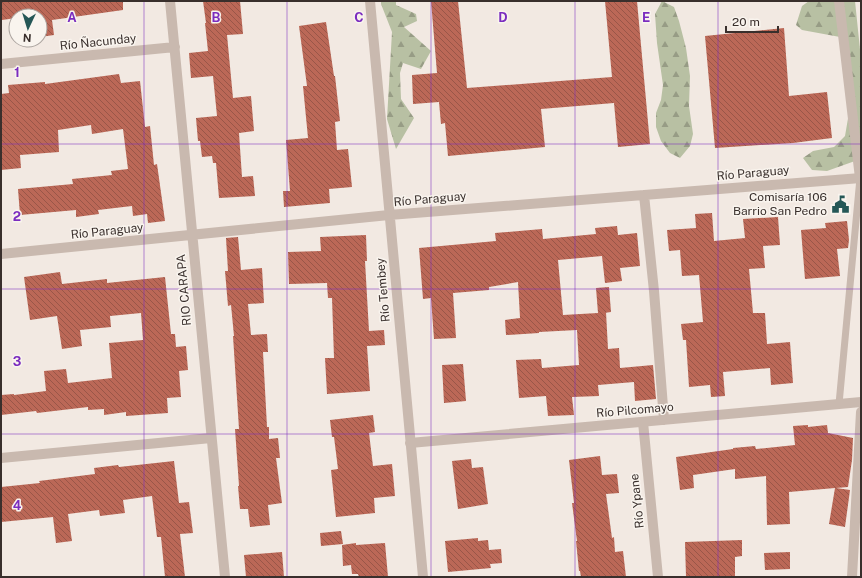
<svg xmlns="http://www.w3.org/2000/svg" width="862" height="578" font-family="'Public Sans',sans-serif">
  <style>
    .forest { fill: url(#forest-firs) }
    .building { fill: url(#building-back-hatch) }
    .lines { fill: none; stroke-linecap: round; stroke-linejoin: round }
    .lane { stroke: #c9b9af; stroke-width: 7 }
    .street { stroke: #c9b9af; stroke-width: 10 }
    .grid { fill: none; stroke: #7b2cbf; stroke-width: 1; stroke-opacity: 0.55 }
    .labels { text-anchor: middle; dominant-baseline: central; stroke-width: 3; stroke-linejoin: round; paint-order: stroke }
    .street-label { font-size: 12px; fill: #392f2c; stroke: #f9f4ee }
    .poi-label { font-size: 12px; fill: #392f2c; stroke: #f9f4ee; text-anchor: end }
    .grid-label { font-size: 13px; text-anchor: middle; font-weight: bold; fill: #7b2cbf; stroke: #f9f4ee; stroke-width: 3; stroke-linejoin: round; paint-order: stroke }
  </style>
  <defs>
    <pattern id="forest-firs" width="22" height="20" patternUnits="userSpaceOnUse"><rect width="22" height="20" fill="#b8c0a3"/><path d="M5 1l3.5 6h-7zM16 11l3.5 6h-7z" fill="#979c85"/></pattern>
    <pattern id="building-back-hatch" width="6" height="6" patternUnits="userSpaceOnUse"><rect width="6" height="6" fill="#bb6857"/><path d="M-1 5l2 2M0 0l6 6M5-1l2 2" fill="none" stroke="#995648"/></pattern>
  </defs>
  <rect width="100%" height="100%" fill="#f2e9e2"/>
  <path class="forest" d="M381 1H396V5L416 14 417 21 404 27 431 51 421 69 403 63 400 73 401 99 414 118 396 149 387 119 392 32 381 4Z
    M662 1 674 7 679 21 686 48 690 76 689 106 693 134 690 146 680 158 670 153 661 141 656 127V113L661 100 663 85 657 43 655 14Z
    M809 1H855L861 59V153L855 161 827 171 812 170 803 158 813 151 834 147 845 136 852 95 840 37 802 30 796 25 802 6Z"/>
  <path class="building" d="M1 1H123V10L52 20 54 35 40 37V15L16 16V18L2 20Z
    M203 1H240L243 34 227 35 233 98 251 96 254 131 239 133 242 177 253 176 255 196 219 198 216 163H213L212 156 202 157 200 141H198L196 118 217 116 213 76 191 78 189 53 208 51 205 23H206Z
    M431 1H458L467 88 612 77 605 1H637L650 144 618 147 614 103 541 109 545 147 448 156 445 123 441 124 439 102 413 104 412 75 437 73Z
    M326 22 334 76H335L340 121 335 122 337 150 348 149 352 187 329 189 330 203 284 207 283 191H290L286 140 308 138 303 86H307L299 26Z
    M784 28 789 96 827 92 832 138 793 143 715 148 705 36Z
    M119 74 121 83 140 81 145 127 150 126 154 165 157 164 165 221 148 223 147 214 133 216 132 206 98 210 99 214 76 217V210L20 215 18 189 73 184 72 179 112 175 111 171 128 169 123 129 92 134 91 125 58 130 59 152 20 155 21 168 1 170V94L9 93 8 85 45 82V84Z
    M712 213 714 241 745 238 743 219 778 217 780 245 763 246 765 268 749 269 753 313H765L767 344 790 342 793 383 771 385 770 368 723 372 725 396 711 397 710 385 689 387 686 340H683L681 324 703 322 699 275 682 276 680 250 669 251 667 230 696 228 695 214Z
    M847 221 849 240 848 248 837 249 840 276 805 279 801 230 826 228 825 223Z
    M617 226 618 235 637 233 640 266 620 268 622 281 605 283 602 256 558 260 563 315 598 313 596 288 609 287 611 312 604 313 606 312 608 349 619 348 620 368 653 365 656 399 635 401 634 382 598 385 599 396 572 397 574 415 548 416 546 396 519 398 516 360 541 359 542 368 579 365 577 330 539 332V333L506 335 505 320 520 318 518 282 489 287V290L453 293 456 338 434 339 431 298 423 299 419 248 496 241 495 233 542 229 543 239 596 234 595 228Z
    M366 235 367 261H365L369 331 384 330 385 345 367 346 370 391 327 394 325 358H334L332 298H328L327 283 289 284 288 252 321 251 320 237Z
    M238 237 241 270 262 268 264 303 248 304 251 335 267 334 268 352H263L267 427H269V439L278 438 280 458H276L282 503 268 505 270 525 250 527 248 509H240L238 486H239L235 429H239L233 336H234L231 305 228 306 225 271H228L226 238Z
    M60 272 62 284 107 279V283L165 277 171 334H175L176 347 186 346 188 370 179 371 181 397 167 398 168 413 126 416V412L104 415V409L88 410V407L37 413 36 411 1 415V395L14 394V395L46 391 44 371 66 369 68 383 112 378 109 343 143 340 141 313 110 316 111 327 80 330 82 346 62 349 57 316 30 320 24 277Z
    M463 364 466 401 444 403 442 365Z
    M373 415 375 432 369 433 373 466 392 464 395 496 374 498 375 513 336 517 331 470 338 469 334 437H332L330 420Z
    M808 425V427L827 425 828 433 853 438 852 460 848 487 836 488 850 490 845 527 829 524 835 488 789 492 790 524 767 525 766 476 735 479V469L693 475 694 488 680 490 676 457 733 449V448L755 446 756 449 795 445 793 426Z
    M600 456 602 475 617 474 619 493 606 494 612 538 614 537 615 552 623 551 626 577H581L580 571H579L576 541H577L572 503H574L569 460Z
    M471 459 472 468 483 467 488 504 458 509 452 461Z
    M174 461 179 503 189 502 193 533 180 534 185 577H165L161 537H157L152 496 123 500 125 513 100 516 99 510 68 514 72 541 56 543 53 517 1 522V487L40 483 39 481 95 474 94 468 118 465 119 467Z
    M341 531 343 544 321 546 320 533Z
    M478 538V541L488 540 489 550 501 549 502 563 490 564 491 568 448 572 445 541Z
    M742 540V556L735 557V577H686L685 542Z
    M356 543V545L385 543 388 577H359L358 574H352L351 565 343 566 342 545Z
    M282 552 284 577H246L244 555Z
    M790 552V569L765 570 764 553Z"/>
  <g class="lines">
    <path class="lane" d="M839 404 860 178"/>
    <path class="street" d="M170 1 225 577
      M370 1 423 577
      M839 1 860 178
      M1 64 175 47
      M644 195 654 291 664 420
      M1 254 389 215 861 178
      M643 422 658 577
      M410 443 861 402
      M1 458 211 438
      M852 577 861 412"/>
  </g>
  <path class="grid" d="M144 1V577M287 1V577M431 1V577M575 1V577M718 1V577M1 144H861M1 289H861M1 434H861"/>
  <defs>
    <symbol id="civic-bare" viewBox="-9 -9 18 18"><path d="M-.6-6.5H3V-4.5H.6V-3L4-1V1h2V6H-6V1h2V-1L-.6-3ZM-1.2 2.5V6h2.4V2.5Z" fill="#255756" stroke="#f9f4ee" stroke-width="2.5" paint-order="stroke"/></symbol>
  </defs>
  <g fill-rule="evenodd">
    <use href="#civic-bare" x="828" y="192" width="25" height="25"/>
  </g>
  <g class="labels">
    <g class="street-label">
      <text transform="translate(98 42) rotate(-6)">Río Ñacunday</text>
      <text transform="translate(753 173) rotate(-5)">Río Paraguay</text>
      <text transform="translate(430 199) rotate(-5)">Río Paraguay</text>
      <text transform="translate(107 231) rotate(-6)">Río Paraguay</text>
      <text transform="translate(184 290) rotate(-95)">RIO CARAPA</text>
      <text transform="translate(383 290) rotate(-95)">Río Tembey</text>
      <text transform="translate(635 410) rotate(-5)">Río Pilcomayo</text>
      <text transform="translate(637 501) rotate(-96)">Río Ypane</text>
    </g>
    <g class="poi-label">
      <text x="827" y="197">Comisaría 106<tspan x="827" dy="14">Barrio San Pedro</tspan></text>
    </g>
  </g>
  <g class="grid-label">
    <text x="72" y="22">A</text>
    <text x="216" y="22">B</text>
    <text x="359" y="22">C</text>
    <text x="503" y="22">D</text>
    <text x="646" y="22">E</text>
    <text x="17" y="77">1</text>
    <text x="17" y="221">2</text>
    <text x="17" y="366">3</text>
    <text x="17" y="510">4</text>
  </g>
  <rect width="862" height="578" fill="none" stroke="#392f2c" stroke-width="4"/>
  <g transform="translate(28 28) rotate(184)"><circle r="19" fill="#f9f4ee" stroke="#aca5a0"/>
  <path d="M0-3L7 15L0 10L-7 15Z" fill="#255756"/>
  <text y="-6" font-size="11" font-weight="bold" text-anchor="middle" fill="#392f2c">N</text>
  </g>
  <path d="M726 26v6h52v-6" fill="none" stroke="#392f2c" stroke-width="2"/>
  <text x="732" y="26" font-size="12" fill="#392f2c" stroke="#f9f4ee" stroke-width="3" paint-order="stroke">20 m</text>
</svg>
